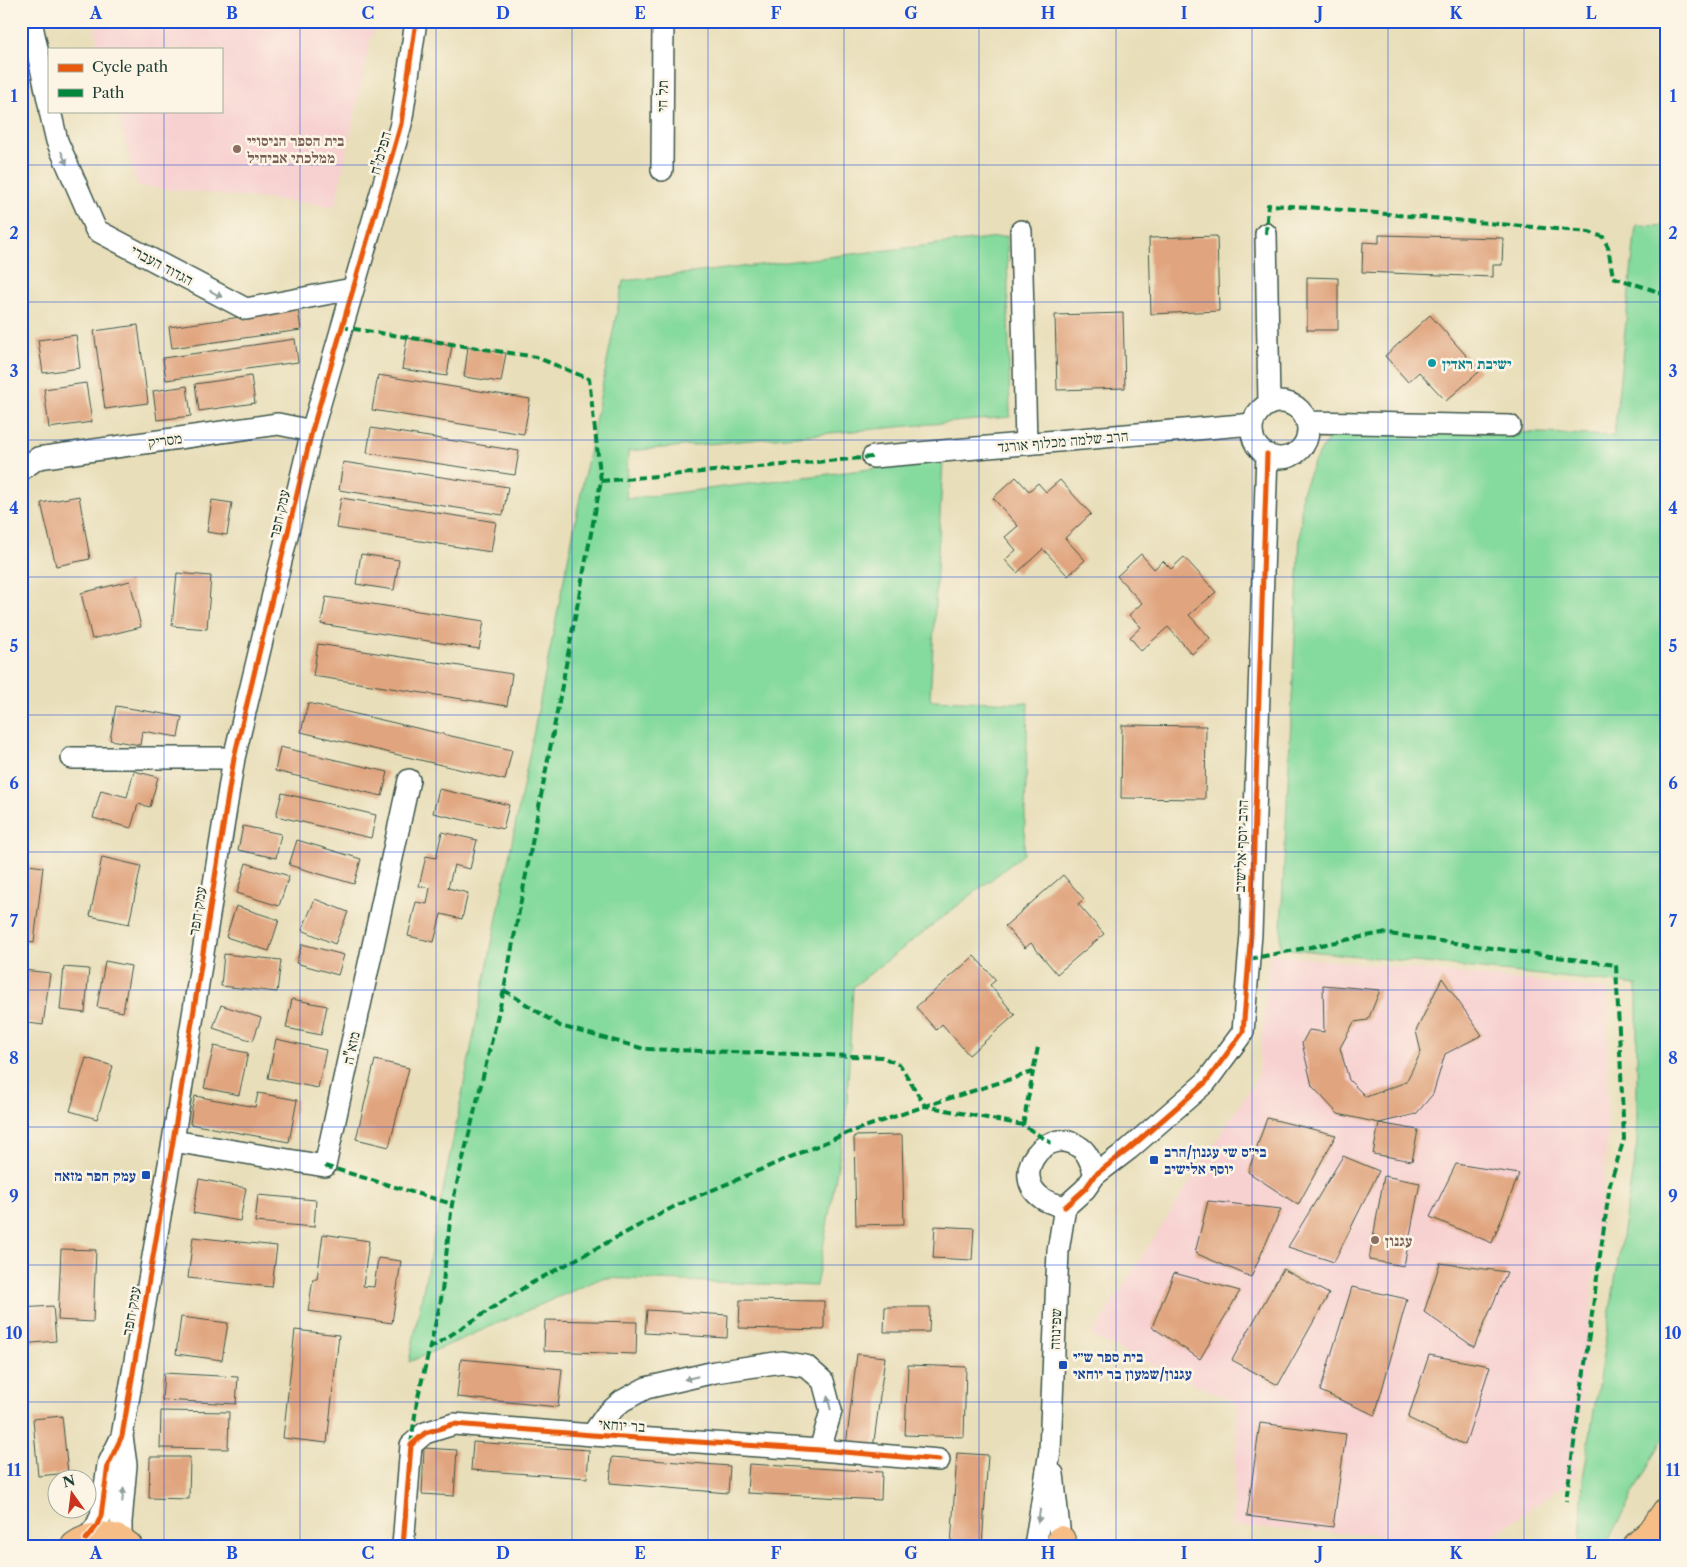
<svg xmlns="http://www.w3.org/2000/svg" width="1687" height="1567" font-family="'Libre Caslon Text','Frank Ruhl Libre',serif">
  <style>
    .built { fill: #f7d0d0 }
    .green { fill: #85da9d; stroke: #528c68 }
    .building { fill: #e0a47e }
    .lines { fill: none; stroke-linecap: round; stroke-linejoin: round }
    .minor-casing { stroke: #3d5548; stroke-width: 24 }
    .major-casing { stroke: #3d5548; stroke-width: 30 }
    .highway-casing { stroke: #3d5548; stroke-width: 30 }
    .minor { stroke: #fff; stroke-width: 21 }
    .major { stroke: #f6be86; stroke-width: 28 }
    .highway { stroke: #f6be86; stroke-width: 28 }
    .quiet { stroke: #00873e; stroke-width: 4; stroke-dasharray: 8 4; stroke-linecap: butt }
    .cycleway-casing { stroke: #fcf5e5; stroke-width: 8 }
    .cycleway { stroke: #e8590c; stroke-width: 5 }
    .oneway { fill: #8f9e9a }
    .grid { fill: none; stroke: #1d4ed8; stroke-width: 1; stroke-opacity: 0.55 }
    .education-dot { fill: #8d6e63; stroke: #fcf5e5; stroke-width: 2 }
    .culture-dot { fill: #0f9aa8; stroke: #fcf5e5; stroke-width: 2 }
    .transit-dot { fill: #1a4fb4; stroke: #fcf5e5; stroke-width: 2 }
    .labels { text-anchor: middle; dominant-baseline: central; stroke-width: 5; stroke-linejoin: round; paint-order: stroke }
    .street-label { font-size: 15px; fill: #1f3d34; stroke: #fcf5e5 }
    .education-label { font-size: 15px; font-weight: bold; fill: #785e54; stroke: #fcf5e5; text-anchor: start }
    .culture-label { font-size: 15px; font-weight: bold; fill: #0d838f; stroke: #fcf5e5; text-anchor: start }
    .transit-label { font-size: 15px; font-weight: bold; fill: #164399; stroke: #fcf5e5; text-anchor: start }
    .neatline { fill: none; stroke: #1d4ed8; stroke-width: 2 }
    .grid-label { font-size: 16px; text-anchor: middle; font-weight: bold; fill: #1d4ed8 }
  </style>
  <rect width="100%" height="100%" fill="#fcf5e5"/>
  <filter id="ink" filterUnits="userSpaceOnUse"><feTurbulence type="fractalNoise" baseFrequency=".02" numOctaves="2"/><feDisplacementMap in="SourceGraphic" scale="10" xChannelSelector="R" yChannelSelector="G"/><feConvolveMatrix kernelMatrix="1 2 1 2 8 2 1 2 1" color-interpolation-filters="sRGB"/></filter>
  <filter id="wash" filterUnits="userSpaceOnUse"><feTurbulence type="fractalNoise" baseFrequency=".0096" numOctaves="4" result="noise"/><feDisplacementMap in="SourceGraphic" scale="20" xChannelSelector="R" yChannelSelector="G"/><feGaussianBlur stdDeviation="1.12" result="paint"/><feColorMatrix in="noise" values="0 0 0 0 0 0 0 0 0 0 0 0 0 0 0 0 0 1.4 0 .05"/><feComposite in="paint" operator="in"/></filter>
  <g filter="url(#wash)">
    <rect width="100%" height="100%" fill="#e8deb9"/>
    <path class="built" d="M99 21H375L335 206 137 186 117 111H221V49H99L95 31Z
      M1270 954 1608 989 1607 1144 1575 1477 1484 1542 1232 1526 1238 1404 1091 1336 1258 1076Z"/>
    <path class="green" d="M1636 225 1666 226V1433L1609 1539 1597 1546H1580L1583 1479 1637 1143V985L1280 948 1302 492 1314 462 1337 425 1614 436Z
      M1007 236 1010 417 628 451 626 499 943 460 930 700 1028 703 1024 854 853 987 846 1121 816 1286 602 1278 409 1362 623 281Z"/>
    <g id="blocks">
      <path class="building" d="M1379 235 1503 238 1502 265H1493V277L1362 272 1363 242 1379 243Z
        M1217 236 1219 311 1151 314 1149 238Z
        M1307 277 1338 278V330H1307Z
        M298 309 301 330 172 348 169 327Z
        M1123 313 1125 388 1057 390 1055 315Z
        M1430 315 1480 371 1446 401 1419 372 1408 382 1385 356Z
        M138 325 148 403 105 409 94 331Z
        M76 335 80 368 43 373 38 340Z
        M407 338 452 345 447 376 402 369Z
        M295 339 298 362 166 380 163 358Z
        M468 347 506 353 501 382 464 377Z
        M378 375 530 399 524 434 372 410Z
        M251 376 255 403 199 411 195 384Z
        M86 383 92 422 49 428 44 389Z
        M187 386 191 416 157 420 153 391Z
        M371 428 519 451 515 475 367 453Z
        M343 462 508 487 503 515 339 490Z
        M1016 477 1029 491 1038 483 1046 492 1060 480 1091 514 1065 538 1085 560 1068 576 1043 549 1017 573 1005 560 1016 550 1005 537 1018 526 993 498Z
        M79 496 90 559 56 566 41 503Z
        M341 498 496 522 491 552 336 528Z
        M212 500 232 503 227 535 207 532Z
        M361 554 399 560 394 590 356 584Z
        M1141 554 1154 569 1163 561 1171 569 1184 557 1216 592 1189 615 1210 638 1192 654 1168 627 1141 651 1130 637 1141 627 1129 615 1142 603 1117 576Z
        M177 573 211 576 207 629 172 626Z
        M130 581 141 627 92 639 81 593Z
        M326 597 484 621 479 649 321 624Z
        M318 644 512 674 507 706 313 676Z
        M308 703 512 750 505 780 301 732Z
        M116 706 182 717 178 737 142 731 140 745 110 740Z
        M1122 725 1206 726 1205 799 1121 798Z
        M280 747 388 772 382 796 275 771Z
        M134 771 158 777 150 807 138 804 131 828 93 818 101 790 127 797Z
        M439 789 509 805 503 829 433 813Z
        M282 793 376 815 371 838 276 816Z
        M243 826 281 834 276 858 238 850Z
        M442 832 477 840 470 869 454 865 448 888 468 893 462 919 441 914 434 942 408 936 416 902 427 904 430 888 419 886 426 856 436 858Z
        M297 840 361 859 354 884 289 865Z
        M102 857 141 866 129 924 90 916Z
        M246 863 289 876 279 906 237 893Z
        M21 864 43 867 34 943 21 941Z
        M1063 875 1084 899 1078 904 1104 934 1057 974 1031 943 1025 948 1005 926Z
        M315 899 348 912 335 944 302 930Z
        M236 906 279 920 269 951 226 937Z
        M302 944 344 955 338 975 296 963Z
        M224 954 281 960 277 992 221 986Z
        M974 956 996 980 990 985 1015 1015 969 1055 942 1024 936 1030 916 1007Z
        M105 961 131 966 123 1012 97 1007Z
        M64 967 89 969 85 1013 60 1010Z
        M23 970 50 973 43 1025 21 1022V983Z
        M1442 978 1482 1035 1445 1054 1433 1094 1416 1114 1379 1123 1338 1114 1312 1086 1302 1043 1309 1030 1324 1032 1323 985 1380 990 1368 1020 1354 1022 1340 1048 1349 1080 1366 1097 1406 1082 1421 1052 1416 1031Z
        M292 999 327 1006 321 1035 286 1028Z
        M221 1005 261 1018 253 1041 213 1028Z
        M276 1039 326 1050 318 1088 268 1078Z
        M214 1046 248 1053 239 1095 204 1088Z
        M21 1047 27 1048 25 1094H21Z
        M86 1058 113 1066 97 1119 70 1111Z
        M375 1060 409 1068 389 1147 356 1139Z
        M258 1093 297 1100 289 1142 190 1124 192 1108 195 1096 255 1107Z
        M1267 1118 1336 1135 1298 1205 1248 1172Z
        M1379 1123 1418 1130 1412 1161 1373 1154Z
        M902 1135 904 1224 856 1225 854 1136Z
        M1343 1156 1379 1171 1334 1262 1288 1247Z
        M1456 1164 1519 1174 1492 1243 1430 1217Z
        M1384 1176 1420 1183 1404 1266 1369 1260Z
        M199 1179 246 1188 240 1221 193 1213Z
        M258 1195 316 1200 314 1227 255 1222Z
        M1208 1201 1281 1209 1251 1277 1195 1253Z
        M935 1226 974 1228 972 1260 933 1258Z
        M323 1234 369 1241 363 1286 374 1287 378 1258 401 1261 392 1323 308 1311 313 1279H317Z
        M193 1237 277 1246 272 1287 188 1278Z
        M61 1249 96 1250 93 1322 58 1320Z
        M1440 1263 1507 1272 1474 1347 1424 1312Z
        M1283 1269 1329 1294 1278 1385 1232 1360Z
        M1174 1273 1240 1291 1200 1359 1152 1327Z
        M1352 1287 1407 1299 1375 1415 1320 1391Z
        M740 1300 824 1301V1330L739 1328Z
        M53 1306 56 1341 21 1344V1308Z
        M885 1307H930L929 1332H884Z
        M647 1310 728 1315 727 1338 645 1333Z
        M181 1317 228 1323 222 1360 176 1354Z
        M545 1320 637 1322 636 1354 544 1351Z
        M295 1330 339 1335 327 1443 283 1438Z
        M857 1354 885 1357 873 1449 846 1446Z
        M1429 1355 1490 1366 1465 1445 1408 1418Z
        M461 1359 562 1369 558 1407 457 1397Z
        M908 1365 966 1367 964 1437 905 1435Z
        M164 1373 238 1377 236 1404 162 1400Z
        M161 1411 229 1412 228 1449 160 1448Z
        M62 1416 68 1473 38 1476 33 1419Z
        M1260 1423 1346 1434 1333 1527 1247 1516Z
        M473 1442 589 1450 587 1478 471 1470Z
        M424 1448 457 1450 454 1496 422 1494Z
        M957 1453 988 1455 982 1546H951Z
        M150 1457H190L189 1499 149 1498Z
        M612 1457 730 1466 728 1493 610 1483Z
        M749 1464 882 1472 881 1500 747 1493Z"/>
    </g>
  </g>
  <g filter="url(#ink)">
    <use href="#blocks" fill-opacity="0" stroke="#3d5548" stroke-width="1"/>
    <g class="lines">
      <defs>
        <path id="minor" d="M31 21 49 104
          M50 111 57 141 96 230 246 309 352 289
          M662 170 663 21
          M1021 231 1026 444
          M1266 234 1269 404
          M1252 430a28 28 0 1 1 56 0a28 28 0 1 1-56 0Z
          M1307 422 1510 426
          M873 457 1253 424
          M21 470 38 458 278 424 312 431
          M72 758H234
          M173 1141 325 1166 409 780
          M1065 1207 1085 1189 1095 1175 1129 1149 1206 1082 1243 1032 1251 934 1267 454
          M1065 1207C1058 1205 1049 1203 1043 1199 1007 1175 1047 1122 1081 1148 1089 1154 1092 1166 1095 1175
          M592 1435 606 1415 622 1401 646 1388 715 1372 782 1362 806 1366 823 1381 831 1411 820 1450
          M122 1436 126 1465 121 1522V1532L124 1543
          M1053 1474 1061 1546
          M86 1539 96 1527 101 1516 108 1465 122 1436 173 1141 234 758 312 431 401 124 416 21
          M403 1546 411 1445 425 1433 454 1424 592 1435 820 1450 939 1460
          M1035 1546 1050 1451 1058 1251 1065 1207"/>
        <path id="major" d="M1061 1540 1063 1546
          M75 1546C91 1534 112 1533 128 1546"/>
        <path id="highway" d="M1637 1546 1652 1532 1666 1512"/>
      </defs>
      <use href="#minor" class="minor-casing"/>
      <use href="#major" class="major-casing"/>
      <use href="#highway" class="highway-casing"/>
      <use href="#minor" class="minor"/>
      <use href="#major" class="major"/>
      <use href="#highway" class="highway"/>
      <path class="quiet" d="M1266 234 1268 205 1308 207 1589 232 1603 237 1608 247 1613 277 1653 290 1666 296
        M341 327 536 357 589 379 601 481 504 990 452 1204 441 1300 417 1401 411 1444
        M601 481 873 457
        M1249 959 1382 933 1616 965 1624 1139 1610 1184 1566 1501
        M504 990 560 1026 645 1049 882 1057 900 1065 925 1106 1023 1125 1051 1143
        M1023 1125 1033 1072
        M325 1166 452 1204
        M429 1349 528 1285 677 1205 850 1132 925 1106 1033 1072 1038 1047"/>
      <defs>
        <path id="cycleway" d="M1065 1207 1085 1189 1095 1175 1129 1149 1206 1082 1243 1032 1251 934 1267 454
          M86 1539 96 1527 101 1516 108 1465 122 1436 173 1141 234 758 312 431 401 124 416 21
          M403 1546 411 1445 425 1433 454 1424 592 1435 820 1450 939 1460"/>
      </defs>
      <use href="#cycleway" class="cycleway-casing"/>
      <use href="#cycleway" class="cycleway"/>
    </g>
    <defs><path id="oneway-solid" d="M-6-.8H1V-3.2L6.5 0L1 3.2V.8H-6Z" transform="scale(1.25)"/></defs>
    <g class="oneway">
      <use href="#oneway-solid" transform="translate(64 158) rotate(66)"/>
      <use href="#oneway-solid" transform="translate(216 294) rotate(28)"/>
      <use href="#oneway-solid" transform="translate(691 1378) rotate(167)"/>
      <use href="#oneway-solid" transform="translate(829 1403) rotate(-104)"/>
      <use href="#oneway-solid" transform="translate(123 1495) rotate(-84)"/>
      <use href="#oneway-solid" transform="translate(1039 1516) rotate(100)"/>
    </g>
  </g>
  <path class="grid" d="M164 21V49M300 21V1546M436 21V1546M572 21V1546M708 21V1546M844 21V1546M979 21V1546M1116 21V1546M1252 21V1546M1388 21V1546M1524 21V1546M164 111V1546M21 165H1666M21 302H1666M21 440H1666M21 577H1666M21 715H1666M21 852H1666M21 990H1666M21 1127H1666M21 1265H1666M21 1402H1666"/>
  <g class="education-dot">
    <circle cx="237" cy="149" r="5"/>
    <circle cx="1375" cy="1240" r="5"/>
  </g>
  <circle class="culture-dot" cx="1432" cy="363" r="5"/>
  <g class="transit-dot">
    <rect x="1149" y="1155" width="10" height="10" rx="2.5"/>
    <rect x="141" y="1170" width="10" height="10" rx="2.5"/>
    <rect x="1058" y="1360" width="10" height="10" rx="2.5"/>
  </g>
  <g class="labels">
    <g class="street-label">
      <text transform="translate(662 96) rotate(-89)">תל חי</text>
      <text transform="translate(380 153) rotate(-74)">הפלמ"ח</text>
      <text transform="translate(162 265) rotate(28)">הגדוד העברי</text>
      <text transform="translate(165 440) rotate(-8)">מסריק</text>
      <text transform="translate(1063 441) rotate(-5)">הרב שלמה מכלוף אורגד</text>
      <text transform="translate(279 514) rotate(-77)">עמק חפר</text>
      <text transform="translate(1241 846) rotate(-88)">הרב יוסף אלישיב</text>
      <text transform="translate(197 911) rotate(-81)">עמק חפר</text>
      <text transform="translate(351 1048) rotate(-78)">מזא"ה</text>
      <text transform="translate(131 1311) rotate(-80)">עמק חפר</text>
      <text transform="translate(1055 1329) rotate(-88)">שפינוזה</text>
      <text transform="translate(622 1425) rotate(4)">בר יוחאי</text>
    </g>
    <g class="education-label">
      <text x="247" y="140">בית הספר הניסויי<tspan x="247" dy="17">ממלכתי אביחיל</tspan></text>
      <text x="1385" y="1240">עגנון</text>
    </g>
    <g class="culture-label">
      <text x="1442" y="363">ישיבת ראדין</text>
    </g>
    <g class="transit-label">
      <text x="1164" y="1151">בי״ס שי עגנון/הרב<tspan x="1164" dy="17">יוסף אלישיב</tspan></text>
      <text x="136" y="1175" text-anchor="end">עמק חפר מזאה</text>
      <text x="1073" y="1356">בית ספר ש״י<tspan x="1073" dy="17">עגנון/שמעון בר יוחאי</tspan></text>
    </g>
  </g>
  <rect width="1687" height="1567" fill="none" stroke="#fcf5e5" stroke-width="55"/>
  <rect x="48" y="48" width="175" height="65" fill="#fcf5e5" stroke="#a4ab9e"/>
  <rect x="58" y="64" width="25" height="8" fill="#e8590c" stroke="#a4ab9e"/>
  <text x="92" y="72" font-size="15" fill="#1f3d34">Cycle path</text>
  <rect x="58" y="89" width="25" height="8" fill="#00873e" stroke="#a4ab9e"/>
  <text x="92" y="98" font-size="15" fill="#1f3d34">Path</text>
  <g transform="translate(72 1494) rotate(346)"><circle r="24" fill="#fcf5e5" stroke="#a4ab9e"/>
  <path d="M0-4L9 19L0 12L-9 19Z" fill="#c8321e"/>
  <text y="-8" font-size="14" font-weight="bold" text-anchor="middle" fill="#1f3d34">N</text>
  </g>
  <rect x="28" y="28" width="1632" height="1512" class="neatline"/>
  <g class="grid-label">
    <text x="96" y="19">A</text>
    <text x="232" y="19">B</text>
    <text x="368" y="19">C</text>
    <text x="503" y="19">D</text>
    <text x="640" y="19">E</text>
    <text x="776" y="19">F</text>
    <text x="911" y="19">G</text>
    <text x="1048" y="19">H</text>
    <text x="1184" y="19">I</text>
    <text x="1320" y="19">J</text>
    <text x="1456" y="19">K</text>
    <text x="1591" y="19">L</text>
    <text x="14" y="102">1</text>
    <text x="1673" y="102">1</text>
    <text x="14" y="239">2</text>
    <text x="1673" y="239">2</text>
    <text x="14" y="377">3</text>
    <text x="1673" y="377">3</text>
    <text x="14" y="514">4</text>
    <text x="1673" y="514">4</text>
    <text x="14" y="652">5</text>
    <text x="1673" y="652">5</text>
    <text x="14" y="789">6</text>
    <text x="1673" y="789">6</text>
    <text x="14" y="927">7</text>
    <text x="1673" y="927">7</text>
    <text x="14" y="1064">8</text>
    <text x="1673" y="1064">8</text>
    <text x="14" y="1202">9</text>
    <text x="1673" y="1202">9</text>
    <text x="14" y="1339">10</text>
    <text x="1673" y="1339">10</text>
    <text x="14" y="1476">11</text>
    <text x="1673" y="1476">11</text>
    <text x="96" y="1559">A</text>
    <text x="232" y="1559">B</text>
    <text x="368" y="1559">C</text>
    <text x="503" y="1559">D</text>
    <text x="640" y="1559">E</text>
    <text x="776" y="1559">F</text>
    <text x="911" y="1559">G</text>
    <text x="1048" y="1559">H</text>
    <text x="1184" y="1559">I</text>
    <text x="1320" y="1559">J</text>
    <text x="1456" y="1559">K</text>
    <text x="1591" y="1559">L</text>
  </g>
</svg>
